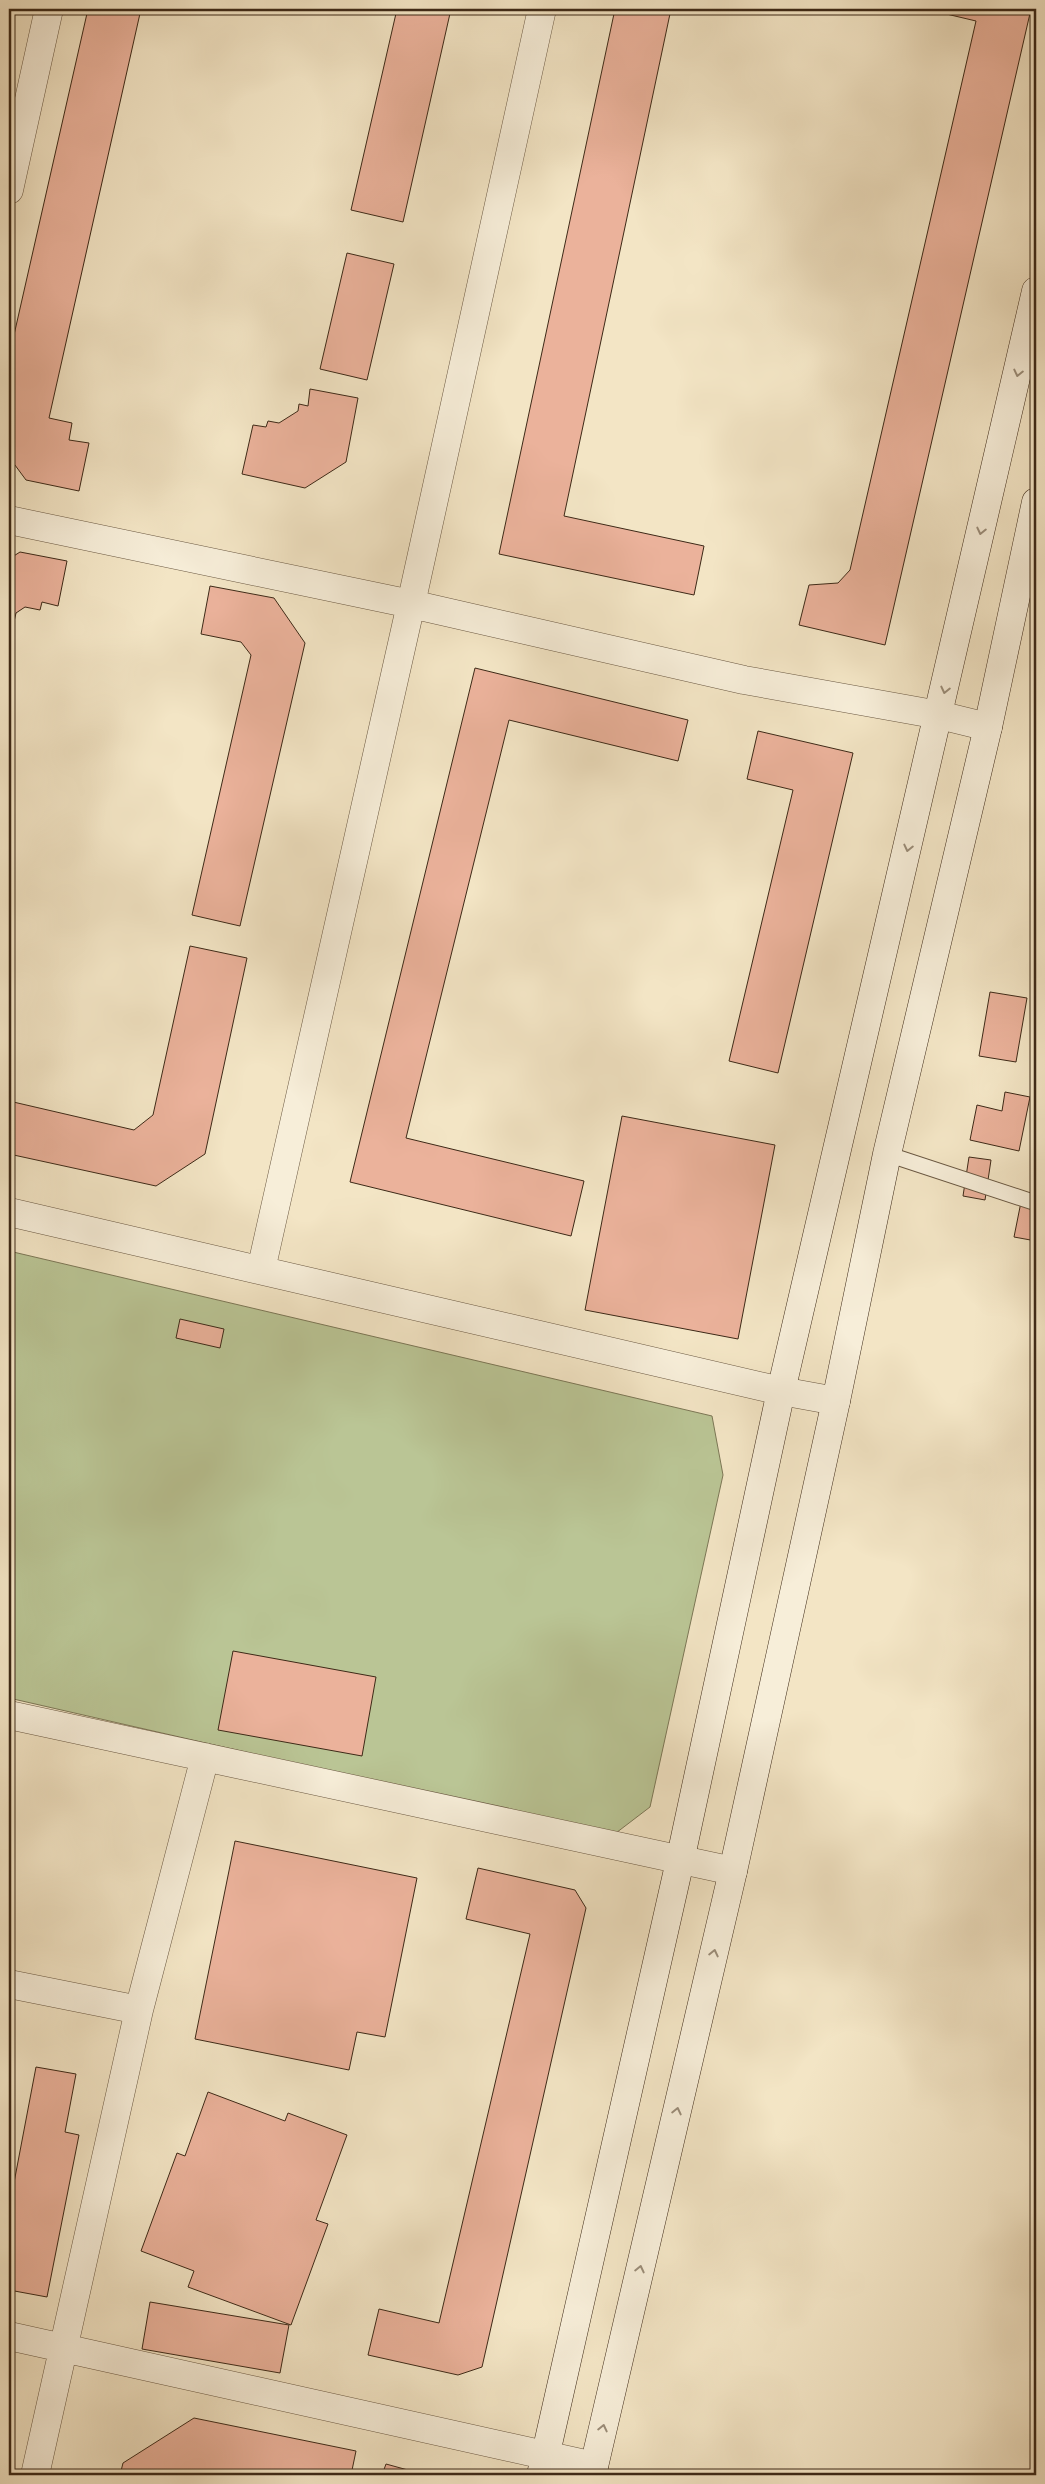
<svg xmlns="http://www.w3.org/2000/svg" width="1045" height="2484" font-family="'IM FELL Double Pica',serif">
  <style>
    .green { fill: #bac595; stroke: #7c7756 }
    .building { fill: #ebb29b; stroke: #3d2917 }
    .lines { fill: none; stroke-linecap: round; stroke-linejoin: round }
    .lane-casing { stroke: #6a5842; stroke-width: 17 }
    .street-casing { stroke: #6a5842; stroke-width: 29 }
    .secondary-casing { stroke: #3d2917; stroke-width: 29 }
    .lane { stroke: #f7eed9; stroke-width: 15 }
    .street { stroke: #f7eed9; stroke-width: 28 }
    .secondary { stroke: #f7eed9; stroke-width: 28 }
    .oneway { stroke: #9a8c78 }
  </style>
  <rect width="100%" height="100%" fill="#f3e5c5"/>
  <filter id="stains"><feTurbulence type="fractalNoise" baseFrequency=".004" numOctaves="4"/><feColorMatrix values="0 0 0 0 .2 0 0 0 0 .09 0 0 0 0 .02 0 0 0 .5 -.17"/></filter>
  <radialGradient id="worn" r=".72"><stop offset=".6" stop-color="#630" stop-opacity="0"/><stop offset="1" stop-color="#630" stop-opacity=".3"/></radialGradient>
  <path class="green" d="M9 1251 712 1416 723 1475 650 1807 612 1836 9 1698Z"/>
  <path class="building" d="M88 9H141L49 418 72 423 69 440 89 443 79 491 26 480 9 457V357Z
    M397 9H451L403 222 351 210Z
    M615 9H671L564 516 704 546 694 595 499 554Z
    M939 9H1031L885 645 799 625 809 585 838 583 850 570 976 21 938 12Z
    M347 253 394 264 367 380 320 369Z
    M310 389 358 398 346 462 305 488 242 474 253 425 266 427 268 421 279 423 298 411 299 404 308 406Z
    M20 552 67 561 58 606 42 602 40 610 25 607 16 613 13 626 9 625V559Z
    M210 586 274 598 305 643 240 926 192 915 251 655 241 642 201 634Z
    M475 668 688 720 678 761 509 720 406 1138 584 1181 571 1236 350 1182Z
    M758 731 853 753 778 1073 729 1061 793 790 747 779Z
    M190 946 247 958 205 1154 156 1186 9 1154V1101L134 1130 153 1115Z
    M990 992 1027 998 1016 1062 979 1056Z
    M1005 1092 1030 1097 1019 1151 970 1140 977 1105 1002 1111Z
    M622 1116 775 1145 738 1339 585 1310Z
    M969 1157 991 1160 985 1200 963 1196Z
    M1021 1202 1036 1205V1241L1014 1237Z
    M180 1319 224 1329 220 1348 176 1338Z
    M233 1651 376 1677 362 1756 218 1730Z
    M235 1841 417 1878 385 2037 357 2032 349 2070 195 2039Z
    M478 1868 575 1890 586 1908 482 2367 458 2375 368 2355 379 2309 439 2323 530 1934 466 1919Z
    M36 2067 76 2074 65 2132 79 2135 47 2297 9 2290V2209Z
    M208 2092 285 2121 288 2113 347 2135 316 2220 328 2224 291 2325 188 2287 194 2271 141 2251 177 2153 185 2156Z
    M150 2302 289 2325 280 2373 142 2349Z
    M194 2418 356 2451 351 2475H202L190 2473 186 2475H120L123 2463Z
    M386 2464 426 2475H382Z"/>
  <g class="lines">
    <defs>
      <path id="lane" d="M887 1154 1036 1203"/>
      <path id="street" d="M9 190 49 9
        M9 520 411 604 744 680 939 715 988 727
        M9 1212 781 1391 836 1401
        M261 1270 411 604 542 9
        M9 1715 733 1871
        M9 1984 139 2010
        M9 2336 594 2466
        M35 2475 139 2010 205 1757"/>
      <path id="secondary" d="M541 2475 680 1861 781 1391 1036 291
        M592 2475 733 1871 836 1401 887 1154 988 727 1036 502"/>
    </defs>
    <use href="#lane" class="lane-casing"/>
    <use href="#street" class="street-casing"/>
    <use href="#secondary" class="secondary-casing"/>
    <use href="#lane" class="lane"/>
    <use href="#street" class="street"/>
    <use href="#secondary" class="secondary"/>
  </g>
  <defs><path id="oneway-chevron" d="M-2-3.5L2.5 0L-2 3.5" fill="none" stroke-width="1.6" stroke-linecap="round" stroke-linejoin="round" transform="scale(1.25)"/></defs>
  <g class="oneway">
    <use href="#oneway-chevron" transform="translate(1018 373) rotate(103)"/>
    <use href="#oneway-chevron" transform="translate(981 531) rotate(103)"/>
    <use href="#oneway-chevron" transform="translate(945 690) rotate(103)"/>
    <use href="#oneway-chevron" transform="translate(908 848) rotate(103)"/>
    <use href="#oneway-chevron" transform="translate(714 1953) rotate(-77)"/>
    <use href="#oneway-chevron" transform="translate(677 2111) rotate(-77)"/>
    <use href="#oneway-chevron" transform="translate(640 2269) rotate(-77)"/>
    <use href="#oneway-chevron" transform="translate(603 2428) rotate(-77)"/>
  </g>
  <rect width="1045" height="2484" fill="none" stroke="#f3e5c5" stroke-width="30"/>
  <rect x="10" y="10" width="1025" height="2464" fill="none" stroke="#3d2917" stroke-width="2.5"/>
  <rect x="15" y="15" width="1015" height="2454" fill="none" stroke="#3d2917"/>
  <rect width="100%" height="100%" filter="url(#stains)"/>
  <rect width="100%" height="100%" fill="url(#worn)"/>
</svg>
